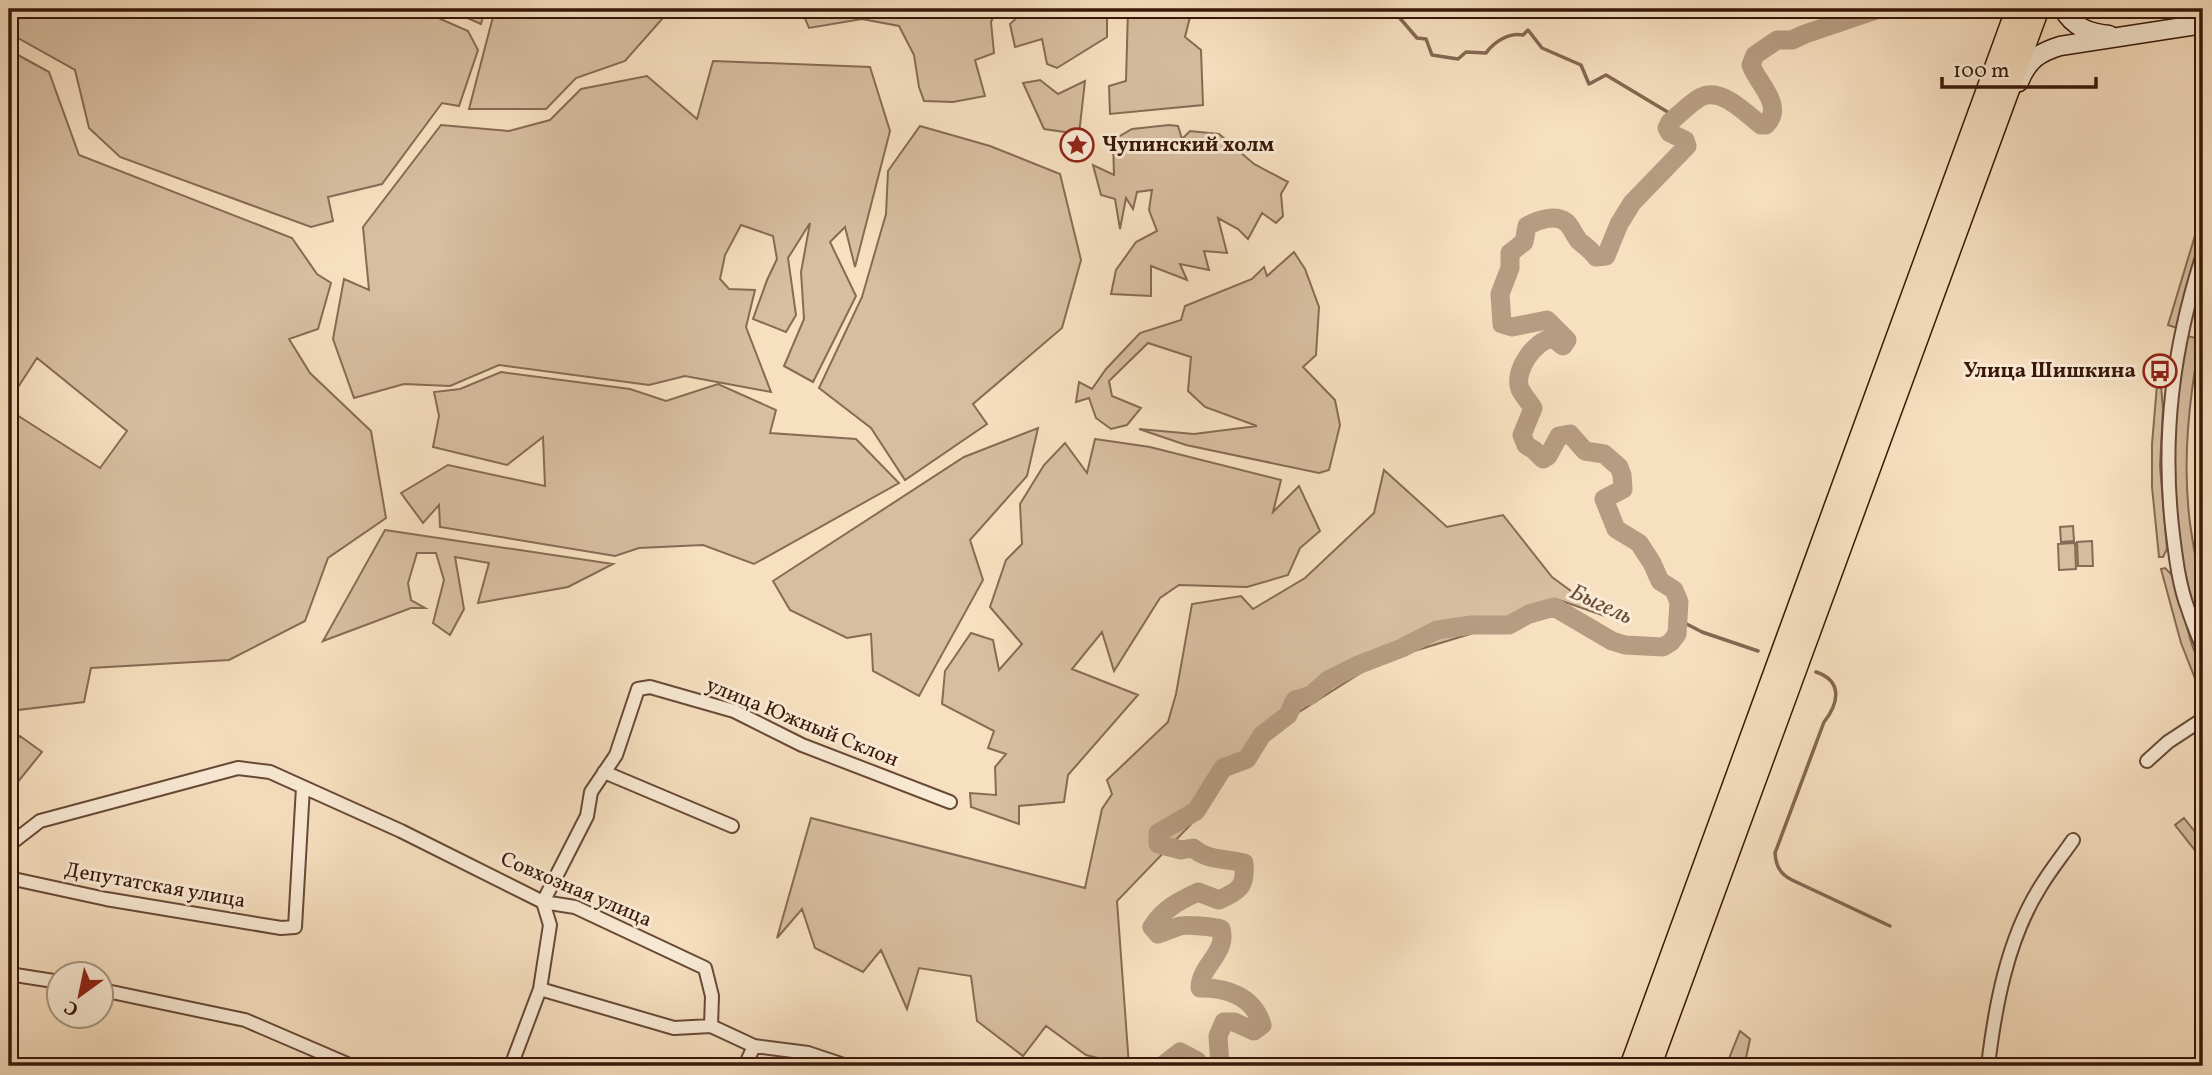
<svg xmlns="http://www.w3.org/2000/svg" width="2212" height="1075" font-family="Vollkorn,serif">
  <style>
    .green { fill: #d7bea1; stroke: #886a55; stroke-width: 2 }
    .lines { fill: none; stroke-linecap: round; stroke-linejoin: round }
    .stream { stroke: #846752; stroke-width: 3.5 }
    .river { stroke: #b69c82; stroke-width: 19 }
    .street-casing { stroke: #684937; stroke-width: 16 }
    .secondary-casing { stroke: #381709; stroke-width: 21 }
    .highway-casing { stroke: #381709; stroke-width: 26 }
    .street { stroke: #faebd6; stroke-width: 12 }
    .secondary { stroke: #faebd6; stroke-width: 18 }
    .highway { stroke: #f7e0c0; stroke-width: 23 }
    .labels { text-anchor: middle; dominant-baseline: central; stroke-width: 6; stroke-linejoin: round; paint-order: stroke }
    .poi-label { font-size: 21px; font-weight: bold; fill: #381709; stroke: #faebd6; text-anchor: start }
    .street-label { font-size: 21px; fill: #381709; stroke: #faebd6 }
    .water-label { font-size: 23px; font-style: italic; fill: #6a4c39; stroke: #faebd6 }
  </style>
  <rect width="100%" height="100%" fill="#f7e0c0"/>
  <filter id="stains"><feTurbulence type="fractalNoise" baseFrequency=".00286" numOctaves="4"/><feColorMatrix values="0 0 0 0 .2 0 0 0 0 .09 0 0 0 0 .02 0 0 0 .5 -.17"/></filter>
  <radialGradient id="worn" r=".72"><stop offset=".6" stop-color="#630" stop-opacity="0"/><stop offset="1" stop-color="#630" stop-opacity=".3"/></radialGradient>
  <path class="green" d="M9 9H418L468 31 478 50 459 106 442 103 382 184 328 197 333 221 311 227 120 157 89 128 75 70 9 33Z
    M447 9H485L481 24Z
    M495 9H657L663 18 625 61 576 78 546 109H469Z
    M801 9H997L991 22 994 53 975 60 985 96 953 102 924 101 919 87 914 55 899 26 862 19 809 28Z
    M1026 9H1107V37L1057 68 1047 64 1042 39 1015 47 1010 24Z
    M1128 9H1192L1185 37 1201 50 1203 105 1110 114 1109 86 1126 81Z
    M9 50 49 72 79 155 292 238 317 274 331 283 318 329 289 339 310 373 371 431 386 518 328 558 305 621 229 660 91 668 84 702 9 711V410L100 468 127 431 37 358 9 401Z
    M713 61 870 67 890 131 855 267 845 227 830 242 856 296 813 382 784 366 804 319 801 272 810 223 788 258 796 315 786 332 753 319 767 280 777 259 773 236 741 225 725 255 720 279 729 289 755 290 746 327 771 392 685 376 649 385 499 365 450 386 404 384 354 398 333 339 344 279 369 290 363 227 441 125 509 131 550 120 581 89 647 76 697 119Z
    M1040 80 1058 94 1085 81 1079 134 1044 129 1023 83Z
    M1169 125 1178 126 1182 139 1190 131 1219 134 1254 164 1288 182 1281 194 1283 216 1276 223 1262 213 1248 239 1238 229 1218 218 1227 253 1204 251 1209 270 1180 264 1187 280 1151 266V296L1111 294 1116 270 1136 242 1157 231 1149 210 1152 190 1137 192 1133 209 1126 198 1120 229 1115 199 1101 195 1093 165 1114 175 1113 140 1132 129Z
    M920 126 990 146 1060 174 1081 260 1062 328 973 404 987 424 905 480 871 428 819 388 862 297 886 214 888 171Z
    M2203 209V237L2177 328 2168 325Z
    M1294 252 1305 269 1319 307 1316 355 1303 367 1335 400 1340 425 1329 470 1319 473 1186 445 1139 429 1194 434 1257 426 1205 407 1188 391 1191 357 1148 343 1109 381 1112 396 1141 408 1127 425 1111 429 1096 418 1089 398 1076 402 1079 382 1092 389 1106 369 1140 333 1181 320 1185 306 1252 279 1264 267 1267 276Z
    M2187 336 2200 339C2189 400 2182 461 2190 523 2194 556 2203 584 2203 619L2196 615C2180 561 2171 501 2173 444 2175 408 2181 372 2187 336Z
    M501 372 630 389 666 401 718 384 776 410 770 433 856 439 899 483 754 564 703 545 639 548 615 556 440 527 439 505 423 523 401 493 448 465 545 486 543 437 507 465 433 447 439 416 434 392 460 389Z
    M2157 385H2161L2163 409 2160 466 2167 549 2163 557H2159L2152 487V444Z
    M1038 428 1027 476 970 540 983 580 919 696 873 671 871 634 847 638 790 610 773 581 964 457Z
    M1095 439 1150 447 1281 480 1273 512 1299 486 1320 531 1300 548 1288 575 1247 587 1179 585 1160 598 1114 671 1102 632 1072 669 1138 695 1068 775 1064 802 1019 806V824L971 807 970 793 996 795 995 767 1006 754 988 748 994 731 942 704 945 671 971 633 993 640 999 670 1022 644 990 607 1006 560 1022 544 1020 504 1044 465 1065 443 1087 473Z
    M1384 470 1447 527 1503 515 1552 577 1605 616 1559 600 1516 620 1378 662 1277 726 1220 779 1198 817 1117 901 1129 1066 1086 1055 1046 1026 1023 1056 977 1021 971 976 919 968 907 1009 881 950 863 972 815 948 802 909 777 938 811 818 1085 888 1102 809 1112 794 1107 780 1168 722 1176 694 1192 604 1241 596 1253 609 1305 578 1374 513Z
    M2073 526 2074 541 2061 542 2060 527Z
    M385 530 613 564 568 587 478 603 489 563 455 557 464 609 450 635 433 623 444 580 436 553H417L408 583 411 600 425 608H411L323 641Z
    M2092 541 2093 566H2078L2077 542Z
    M2075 543 2076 569 2059 570 2058 544Z
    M2165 568 2172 575 2192 645 2203 673V690L2200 691 2181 643 2161 569Z
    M20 736 42 752 17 783 9 762V745Z
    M2184 818 2203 842 2194 849 2175 825Z
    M1740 1031 1750 1039 1745 1063 1749 1066H1726Z"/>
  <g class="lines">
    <path class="stream" d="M1392 9 1417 38 1426 39 1432 55 1458 59 1466 52 1486 53C1494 42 1509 32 1523 35L1528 30 1542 48 1581 65 1589 84 1606 75 1676 117
      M1679 620 1702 632 1758 651
      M1816 672C1843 681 1839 703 1824 722L1775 853C1776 866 1780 874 1792 880L1890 926
      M2202 1029H2203"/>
    <path class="river" d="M1162 1066 1180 1052 1197 1061 1196 1066
      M1220 1066 1218 1036 1224 1022H1234L1254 1031 1262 1025C1254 997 1227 987 1200 988 1200 965 1228 953 1221 929 1216 927 1184 924 1180 926 1173 928 1165 932 1158 934L1152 927C1163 909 1179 901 1198 892L1219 900C1240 890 1246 887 1244 863 1225 858 1208 861 1193 848L1181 850 1158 844V833L1196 811 1223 768 1247 759 1262 735 1288 715 1295 700 1311 695 1328 680 1358 665 1402 648 1437 630 1472 625H1509L1529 614 1554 607 1612 641 1625 645 1663 647 1671 642 1677 634 1679 602 1674 590 1660 581 1652 563 1639 543 1616 529 1604 499 1623 489 1622 475 1619 467 1604 454 1585 451 1570 434 1559 436 1548 456 1543 459 1534 450 1526 445 1522 435 1533 408C1529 402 1523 395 1520 389 1513 371 1535 340 1553 338L1563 346 1567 340 1547 320 1512 327 1502 324 1500 294 1510 268V253L1524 242 1527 226C1537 220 1555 214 1566 222 1571 226 1574 235 1579 241 1585 246 1591 250 1596 257L1606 256 1619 224 1632 203 1687 146 1685 140 1670 133 1667 128 1670 122C1680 114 1690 103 1701 97 1722 87 1746 114 1761 125H1766C1785 105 1757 83 1751 65L1755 55 1777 40H1792L1805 34 1879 9"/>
    <defs>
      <path id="street" d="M2203 254C2173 347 2161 437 2173 535 2176 559 2179 585 2188 609 2192 622 2198 635 2203 649
        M2147 761 2168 742 2203 719
        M604 772 732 826
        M9 845 40 821 238 768 270 772 401 831 543 902 575 907 705 968 712 996 711 1026
        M9 878 106 899 281 928 295 927 303 787
        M9 974 60 982
        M540 989 674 1028 711 1026 754 1046 808 1053 847 1066
        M102 990 245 1020 352 1066
        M511 1066 540 989 550 925 543 902 587 816 591 792 616 755 638 689 650 687 734 711 802 745 950 802
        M745 1066 754 1046
        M1988 1066C1995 1007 2007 941 2039 889 2049 872 2062 856 2073 840"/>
      <path id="secondary" d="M2063 9C2073 27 2089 33 2109 35
        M2019 82C2028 60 2038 53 2060 46L2203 24"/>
      <path id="highway" d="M1632 1066 2018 9
        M1649 1066 2037 9"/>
    </defs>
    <use href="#street" class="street-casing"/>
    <use href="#secondary" class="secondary-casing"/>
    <use href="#highway" class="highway-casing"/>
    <use href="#street" class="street"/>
    <use href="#secondary" class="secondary"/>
    <use href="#highway" class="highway"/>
  </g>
  <defs>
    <symbol id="sight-ring" viewBox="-11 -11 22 22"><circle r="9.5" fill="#faebd6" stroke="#8f2418" stroke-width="1.5"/><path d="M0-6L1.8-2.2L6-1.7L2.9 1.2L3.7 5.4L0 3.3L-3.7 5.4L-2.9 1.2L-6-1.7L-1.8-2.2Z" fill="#8f2418"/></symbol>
    <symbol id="bus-ring" viewBox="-11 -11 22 22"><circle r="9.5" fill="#faebd6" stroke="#8f2418" stroke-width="1.5"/><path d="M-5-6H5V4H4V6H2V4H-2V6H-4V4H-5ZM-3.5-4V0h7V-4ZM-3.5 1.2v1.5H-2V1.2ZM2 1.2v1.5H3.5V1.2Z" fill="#8f2418"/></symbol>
  </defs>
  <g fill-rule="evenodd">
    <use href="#sight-ring" x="1058" y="126" width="38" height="38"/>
    <use href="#bus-ring" x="2141" y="352" width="38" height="38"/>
  </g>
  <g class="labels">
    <g class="poi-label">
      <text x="1102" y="145">Чупинский холм</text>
      <text x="2136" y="371" text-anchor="end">Улица Шишкина</text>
    </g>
    <g class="street-label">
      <text transform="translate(802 723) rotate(22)">улица Южный Склон</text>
      <text transform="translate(155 886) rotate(10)">Депутатская улица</text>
      <text transform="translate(576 890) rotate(23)">Совхозная улица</text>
    </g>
    <g class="water-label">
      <text transform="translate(1601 605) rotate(25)">Быгель</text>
    </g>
  </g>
  <rect width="2212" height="1075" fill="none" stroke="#f7e0c0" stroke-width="35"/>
  <rect x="10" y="10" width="2191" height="1054" fill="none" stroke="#381709" stroke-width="3.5"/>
  <rect x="18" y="18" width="2177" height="1040" fill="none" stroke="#381709" stroke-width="2"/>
  <g transform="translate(80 995) rotate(213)"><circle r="33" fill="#faebd6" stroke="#ac9684" stroke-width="2"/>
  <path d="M0-5L12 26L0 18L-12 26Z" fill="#8f2418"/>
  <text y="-10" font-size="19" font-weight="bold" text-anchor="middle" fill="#381709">С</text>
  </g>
  <path d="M1942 77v10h154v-10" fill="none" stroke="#381709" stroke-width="3.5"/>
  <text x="1953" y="77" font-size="21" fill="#381709" stroke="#faebd6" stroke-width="5" paint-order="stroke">100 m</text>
  <rect width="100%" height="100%" filter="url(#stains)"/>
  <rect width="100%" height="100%" fill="url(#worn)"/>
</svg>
